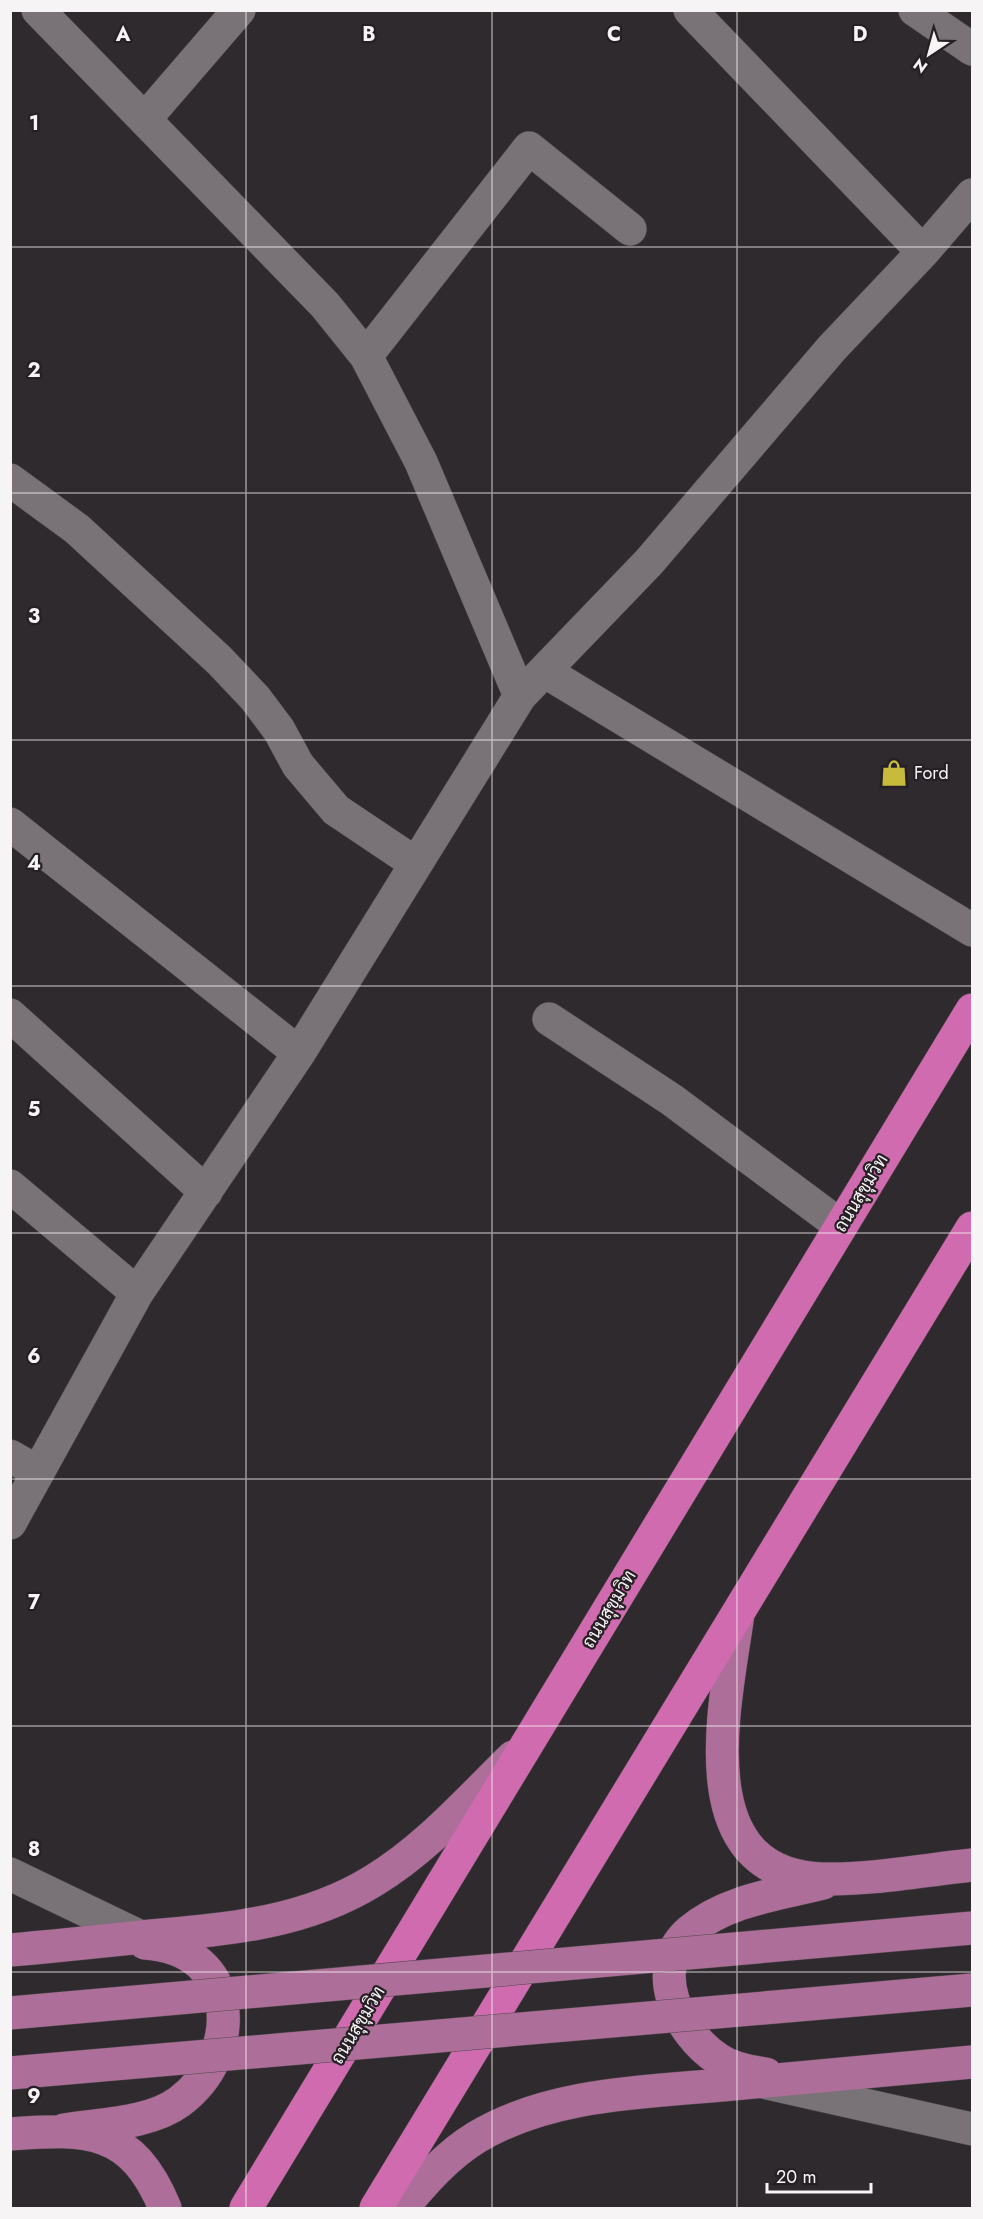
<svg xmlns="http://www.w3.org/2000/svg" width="983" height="2219" font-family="Jost,Sarabun,sans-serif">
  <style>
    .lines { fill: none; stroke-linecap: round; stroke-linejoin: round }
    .minor-casing { stroke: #4e484c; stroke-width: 34 }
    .major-casing { stroke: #4e484c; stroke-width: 34 }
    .highway-casing { stroke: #4e484c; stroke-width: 34 }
    .minor { stroke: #797276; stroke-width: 33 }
    .major { stroke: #ad6e99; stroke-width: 33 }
    .highway { stroke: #d06bb0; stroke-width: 33 }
    .major-bridge-casing { stroke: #4e484c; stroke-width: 34; stroke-linecap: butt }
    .major-bridge { stroke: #ad6e99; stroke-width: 33 }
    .grid { fill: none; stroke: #f7f4f6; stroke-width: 1.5; stroke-opacity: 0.55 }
    .labels { text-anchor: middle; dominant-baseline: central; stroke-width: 4.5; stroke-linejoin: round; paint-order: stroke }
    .poi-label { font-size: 18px; fill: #f7f4f6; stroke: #262024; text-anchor: start }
    .street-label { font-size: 18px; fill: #f7f4f6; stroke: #262024 }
    .grid-label { font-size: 20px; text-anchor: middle; font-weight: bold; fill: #f7f4f6; stroke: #262024; stroke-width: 4.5; stroke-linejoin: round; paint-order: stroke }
  </style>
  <rect width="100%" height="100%" fill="#2f2a2d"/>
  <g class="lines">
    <defs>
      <path id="minor" d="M38 10 325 305 366 356 421 462 520 696
        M690 10 923 252
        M915 10 972 49
        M145 119 239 10
        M366 356 529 148 630 229
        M10 480 77 529 219 660 255 698 279 730 298 765 336 810 415 863
        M544 671 972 930
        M10 824 299 1053
        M10 1015 206 1192
        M549 1019 672 1100 841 1226
        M10 1186 137 1293
        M10 1456 38 1472
        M10 1523 137 1293 299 1053 520 696 649 562 832 348 923 252 972 195
        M10 1874 141 1937
        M767 2083 972 2129"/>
      <path id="major" d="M738 1614C726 1702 683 1874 823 1879 872 1880 924 1870 972 1865
        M10 1950C57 1946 104 1941 151 1936 229 1929 305 1923 373 1881 426 1849 469 1800 513 1757
        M766 2074C750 2072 731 2068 718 2059 678 2033 647 1968 690 1931 726 1900 780 1894 823 1883
        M64 2130C100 2124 149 2124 179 2102 245 2053 240 1949 145 1943
        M10 2134C88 2128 132 2128 165 2208
        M402 2208C424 2182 447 2155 477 2137 552 2092 649 2092 733 2084 813 2077 893 2069 972 2062"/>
      <path id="highway" d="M246 2208 972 1010
        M376 2208 972 1228"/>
    </defs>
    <use href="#minor" class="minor-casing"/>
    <use href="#major" class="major-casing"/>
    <use href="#highway" class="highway-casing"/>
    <use href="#minor" class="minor"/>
    <use href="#major" class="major"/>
    <use href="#highway" class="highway"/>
    <defs>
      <path id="major-bridge" d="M10 2013 972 1928
        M10 2073 972 1990"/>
    </defs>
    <use href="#major-bridge" class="major-bridge-casing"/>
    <use href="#major-bridge" class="major-bridge"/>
  </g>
  <path class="grid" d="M246 10V2208M492 10V2208M737 10V2208M10 247H972M10 493H972M10 740H972M10 986H972M10 1233H972M10 1479H972M10 1726H972M10 1972H972"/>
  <defs>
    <symbol id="shop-bare" viewBox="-9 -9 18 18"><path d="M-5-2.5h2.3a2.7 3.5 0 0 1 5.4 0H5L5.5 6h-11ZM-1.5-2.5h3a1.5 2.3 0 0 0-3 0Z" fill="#c7bb3c" stroke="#262024" stroke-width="2.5" paint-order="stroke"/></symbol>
  </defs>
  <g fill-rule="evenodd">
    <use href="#shop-bare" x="875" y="754" width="38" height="38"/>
  </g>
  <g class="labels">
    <g class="poi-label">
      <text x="914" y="773">Ford</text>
    </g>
    <g class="street-label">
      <text transform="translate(861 1193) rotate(-59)">ถนนสุขุมวิท</text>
      <text transform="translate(609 1609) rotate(-59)">ถนนสุขุมวิท</text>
      <text transform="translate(358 2025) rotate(-59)">ถนนสุขุมวิท</text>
    </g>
  </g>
  <g class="grid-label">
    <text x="123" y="41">A</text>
    <text x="369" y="41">B</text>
    <text x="614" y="41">C</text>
    <text x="860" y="41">D</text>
    <text x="34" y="130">1</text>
    <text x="34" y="377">2</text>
    <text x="34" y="623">3</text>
    <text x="34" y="870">4</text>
    <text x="34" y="1116">5</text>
    <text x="34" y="1363">6</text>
    <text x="34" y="1609">7</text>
    <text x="34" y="1856">8</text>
    <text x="34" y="2103">9</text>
  </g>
  <rect width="983" height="2219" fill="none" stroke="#f7f4f6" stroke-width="24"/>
  <g transform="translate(929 54) rotate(216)" stroke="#262024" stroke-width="4.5" paint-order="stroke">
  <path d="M0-4.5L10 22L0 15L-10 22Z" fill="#f7f4f6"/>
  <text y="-9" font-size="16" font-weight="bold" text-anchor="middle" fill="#f7f4f6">N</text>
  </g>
  <path d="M767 2183v9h104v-9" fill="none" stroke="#f7f4f6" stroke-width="3"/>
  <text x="776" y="2183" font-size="18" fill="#f7f4f6" stroke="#262024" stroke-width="4.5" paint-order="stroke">20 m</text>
</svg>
